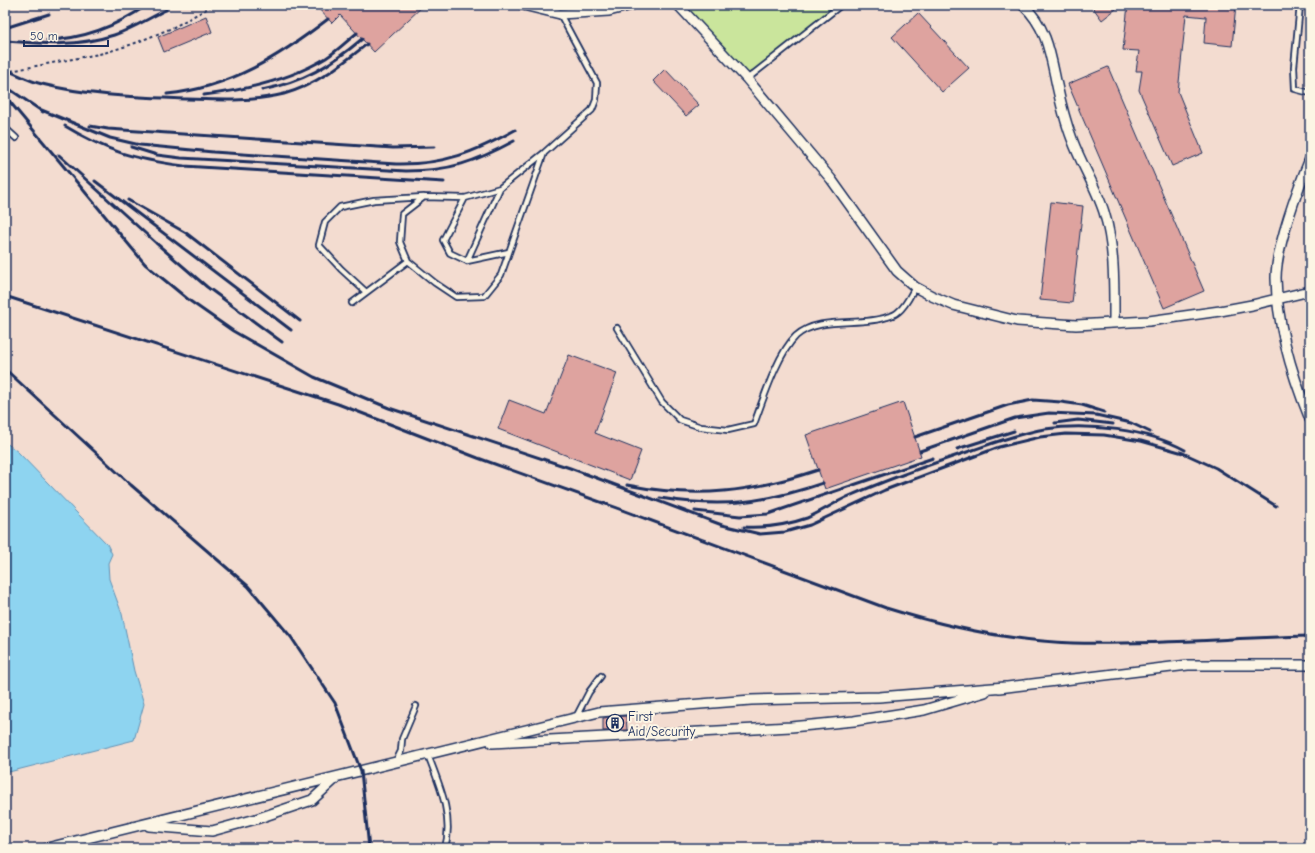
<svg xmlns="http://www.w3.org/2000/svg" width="1315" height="853" font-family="'Comic Neue',sans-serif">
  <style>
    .built { fill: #f3dcd0 }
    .green { fill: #cae59c; stroke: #728a7d }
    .water { fill: #8ed4f0; stroke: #6092b6 }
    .building { fill: #dea39f; stroke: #1b2f5e }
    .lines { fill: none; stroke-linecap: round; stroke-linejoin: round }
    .service-casing { stroke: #1b2f5e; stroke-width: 8 }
    .minor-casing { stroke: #1b2f5e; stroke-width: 12 }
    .path { stroke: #1b2f5e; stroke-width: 2; stroke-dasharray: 3 3; stroke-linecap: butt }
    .service { stroke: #fcf5e5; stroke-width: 4.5 }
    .minor { stroke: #fcf5e5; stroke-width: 9 }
    .rail { stroke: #1b2f5e; stroke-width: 3 }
    .labels { text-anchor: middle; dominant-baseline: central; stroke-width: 4; stroke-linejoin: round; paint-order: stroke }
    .poi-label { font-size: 13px; fill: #1b2f5e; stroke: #fcf5e5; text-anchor: start }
  </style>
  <rect width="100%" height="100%" fill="#fcf5e5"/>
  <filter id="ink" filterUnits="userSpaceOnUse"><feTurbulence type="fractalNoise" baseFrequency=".025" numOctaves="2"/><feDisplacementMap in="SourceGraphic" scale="8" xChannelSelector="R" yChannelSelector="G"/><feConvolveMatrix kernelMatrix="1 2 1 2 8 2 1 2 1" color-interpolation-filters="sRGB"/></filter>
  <g filter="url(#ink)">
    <path class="built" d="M5 5H1310V848H5Z"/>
    <path class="green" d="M680 5H840L747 78Z"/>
    <path class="water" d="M5 442 18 452 107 544 112 554 108 563 109 579 122 614 134 671 144 704 134 740 5 773Z"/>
    <path class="building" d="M315 5H424L374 52 340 15 332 23Z
      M1091 5H1121L1102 20Z
      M1128 5H1236L1232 46 1204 43 1206 17 1186 15 1178 92 1203 153 1172 166 1139 90 1142 71H1136L1139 51 1123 50Z
      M918 13 969 68 942 92 892 37Z
      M206 16 212 32 164 52 158 37Z
      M1108 67 1204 291 1164 308 1068 84Z
      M665 69 699 105 686 116 653 81Z
      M1051 202 1083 206 1072 303 1040 300Z
      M569 355 617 373 595 433 641 451 630 480 498 429 509 400 546 414Z
      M903 402 921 456 825 489 806 435Z
      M626 716 627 730 603 731V718Z"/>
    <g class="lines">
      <defs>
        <path id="service" d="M1300 5 1294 67 1295 89 1310 93
          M747 79 841 5
          M5 128 16 138
          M544 153 501 275 484 296 456 297 435 283 408 261 400 242 402 214 424 197 465 198 500 188 544 153 592 110 596 100 597 83 560 14
          M465 198 443 240 450 253 467 261 509 252
          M467 261 500 188
          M366 292 341 269 319 245 325 222 340 207 374 200 424 197
          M352 303 408 261
          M617 328 662 402 680 420 701 427 728 430 754 424C763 400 778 353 796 336 820 315 859 327 887 317 891 316 895 315 898 312 906 306 910 296 915 287
          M576 717 589 692 601 676
          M428 755C439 784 454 817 445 848
          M396 761 401 751 402 739 416 706"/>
        <path id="minor" d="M523 5 560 14 609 11 632 5
          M678 5 747 79 831 179 897 271 915 287 932 296 953 305 1017 321 1076 325 1149 321 1220 311 1252 305 1310 291
          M1023 5C1046 26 1050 52 1056 81 1060 100 1065 121 1072 139 1081 164 1096 187 1104 212 1115 247 1114 287 1114 323
          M1310 159C1298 188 1276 247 1276 278 1277 327 1292 375 1310 419
          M999 688 1188 665H1310
          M492 743 791 727 854 721 924 710 985 692
          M149 826 212 831 256 819 312 800 335 779
          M47 848 599 712 751 700 879 697 1005 687"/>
      </defs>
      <use href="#service" class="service-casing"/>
      <use href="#minor" class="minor-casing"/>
      <path class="path" d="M5 72 104 53 133 44 172 28 214 5"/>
      <use href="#service" class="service"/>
      <use href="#minor" class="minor"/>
      <path class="rail" d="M5 28 49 14
        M47 40C83 39 117 26 147 5
        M5 41C44 44 76 47 114 35 132 29 149 18 166 10
        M5 69C17 74 29 81 42 84 89 96 138 97 187 99 219 100 252 102 284 94 315 86 342 64 367 44
        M5 86 43 112
        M262 90C303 82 330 66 362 39
        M167 94C230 88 280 56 328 19
        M204 95C246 90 290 80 326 58 337 51 347 41 357 33
        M5 96 145 264 190 301 233 331 314 377 389 408 570 468 722 525 760 534 785 532 810 525 885 490 999 447 1040 437 1066 434 1104 435 1141 441 1183 453 1216 468 1276 506
        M39 109 110 138 140 145 213 152 396 164C444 165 475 152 515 130
        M65 126C108 152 134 159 184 166L444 182
        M90 126 108 129 393 148 434 147
        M131 147 157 155 181 158 406 171C450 171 475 162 514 141
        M59 155 156 243 207 287 282 342
        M95 181 291 330
        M128 200 186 233 300 321
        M1310 257 1307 292 1310 339
        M5 296 338 404 478 458 617 508 886 608C947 627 1010 641 1073 643 1152 645 1231 638 1310 636
        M5 369 131 485 248 586 291 637 335 703 361 771 369 848
        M1055 423 1078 420 1113 424
        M915 437 1008 405 1033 400 1061 402 1082 405 1104 412
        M957 449 1014 431
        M920 451 1015 418 1049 413 1096 415 1131 423 1150 432
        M627 485C698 499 751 492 818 470
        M660 498C721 508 765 503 823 483
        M695 511 740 516 768 514 933 458
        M744 527C764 528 787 525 807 518 821 512 834 503 847 497 888 479 931 464 973 450 996 442 1020 433 1045 429 1088 423 1147 429 1185 450"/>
    </g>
  </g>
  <defs>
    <symbol id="building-ring" viewBox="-11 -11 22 22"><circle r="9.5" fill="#fcf5e5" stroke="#1b2f5e" stroke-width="1.5"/><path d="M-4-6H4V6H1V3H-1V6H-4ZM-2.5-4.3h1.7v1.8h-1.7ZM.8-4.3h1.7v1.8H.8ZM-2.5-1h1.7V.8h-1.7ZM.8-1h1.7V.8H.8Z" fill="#1b2f5e"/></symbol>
  </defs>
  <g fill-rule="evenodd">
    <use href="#building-ring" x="605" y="713" width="20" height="20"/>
  </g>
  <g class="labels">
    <g class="poi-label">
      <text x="628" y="716">First<tspan x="628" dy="15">Aid/Security</tspan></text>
    </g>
  </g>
  <rect width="1315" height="853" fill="none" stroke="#fcf5e5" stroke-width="20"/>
  <rect x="10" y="10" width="1295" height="833" fill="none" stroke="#1b2f5e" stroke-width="1.5" filter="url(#ink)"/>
  <path d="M24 40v6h84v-6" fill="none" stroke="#1b2f5e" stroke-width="2"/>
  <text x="30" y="40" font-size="12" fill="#1b2f5e" stroke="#fcf5e5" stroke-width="3" paint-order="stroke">50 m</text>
</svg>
